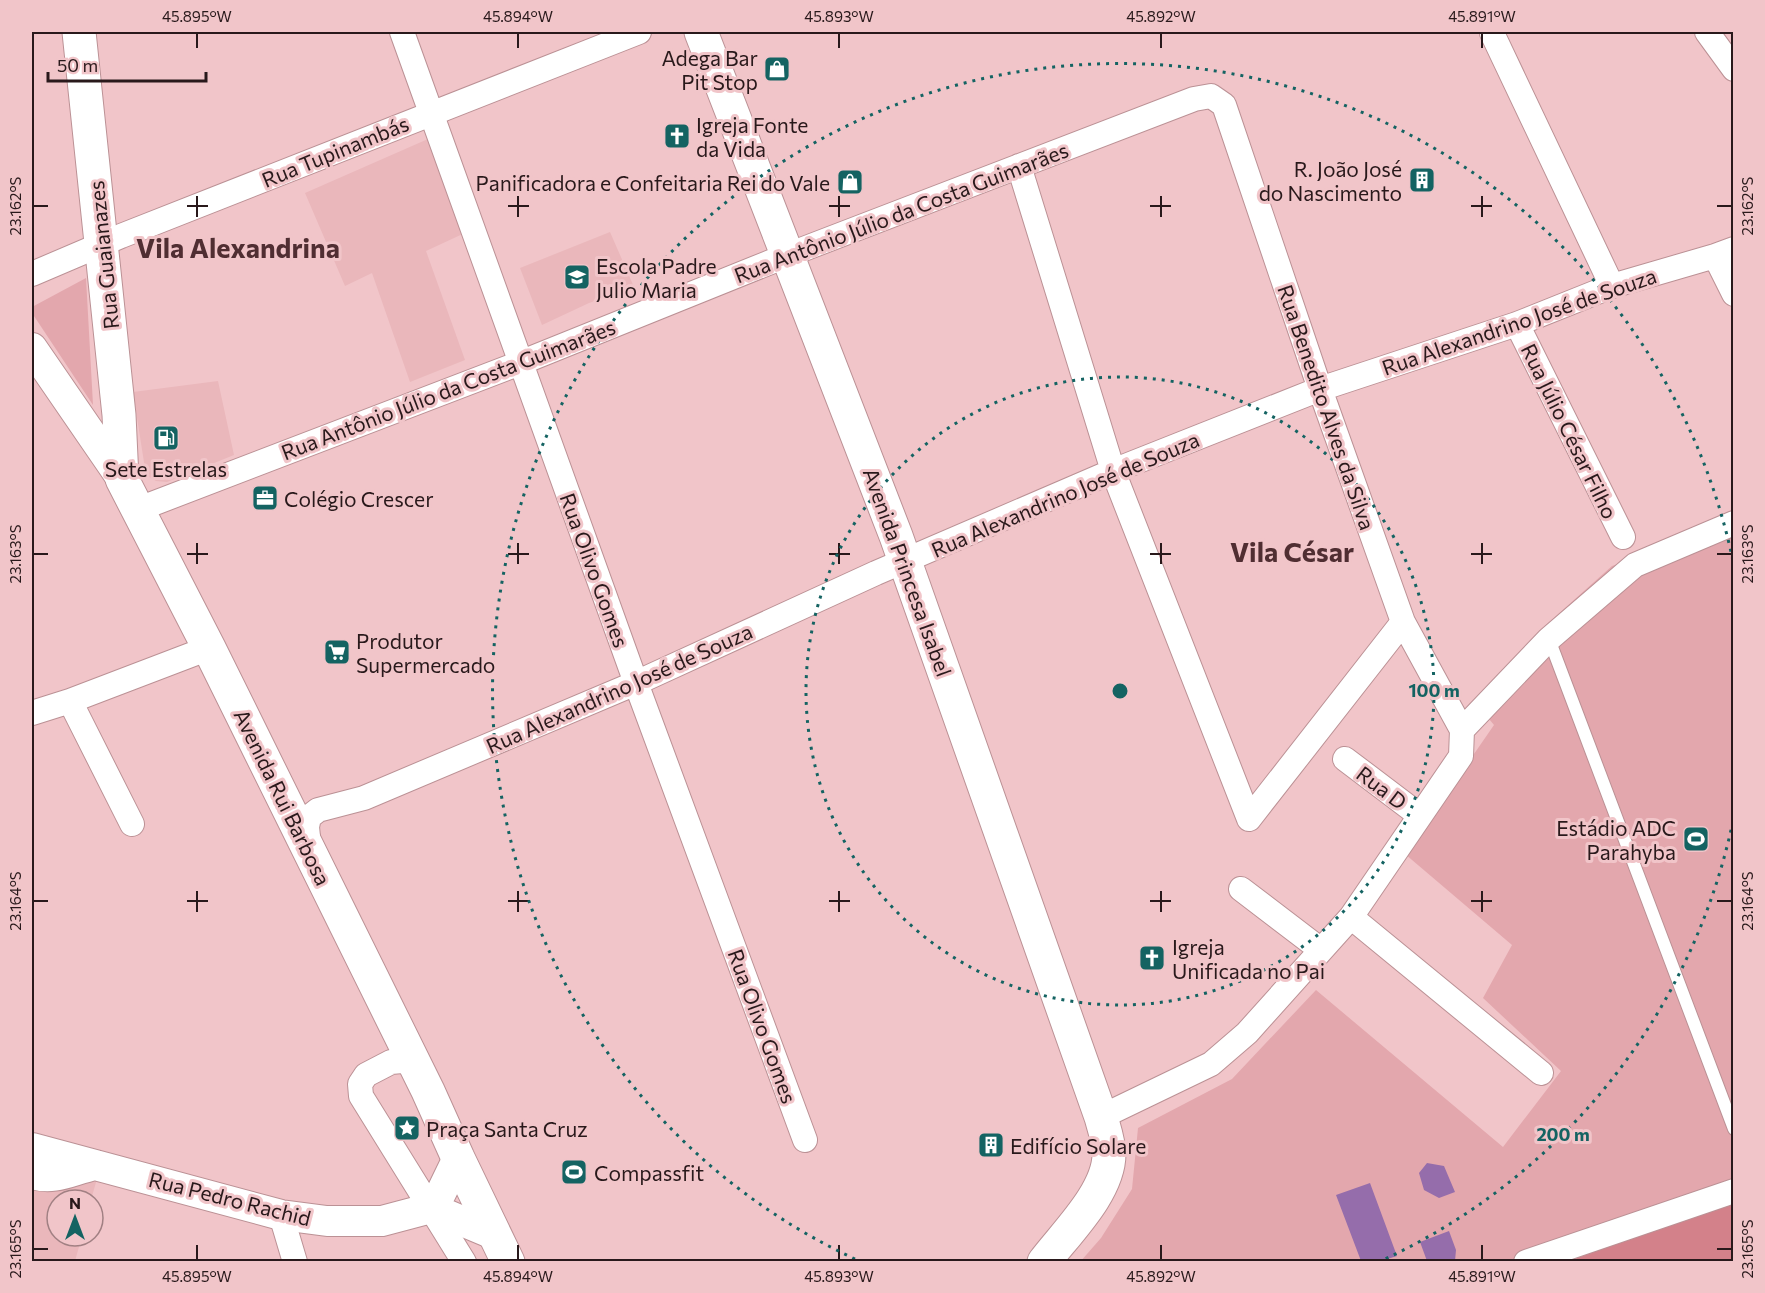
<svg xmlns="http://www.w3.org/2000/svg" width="1765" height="1293" font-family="Commissioner,sans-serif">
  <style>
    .built { fill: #eab7bb }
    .green { fill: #e3a7ad }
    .forest { fill: #d3818a }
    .water { fill: #956dab }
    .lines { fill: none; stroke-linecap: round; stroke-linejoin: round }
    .service-casing { stroke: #bb9195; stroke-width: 14 }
    .minor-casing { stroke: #bb9195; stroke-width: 26 }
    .tertiary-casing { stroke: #bb9195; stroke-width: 32 }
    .secondary-casing { stroke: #bb9195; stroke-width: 35 }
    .service { stroke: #fff; stroke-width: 12 }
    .minor { stroke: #fff; stroke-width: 24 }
    .tertiary { stroke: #fff; stroke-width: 30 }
    .secondary { stroke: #fff; stroke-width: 33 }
    .ticks { fill: none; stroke: #29191b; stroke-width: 2 }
    .ring { fill: none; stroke: #146362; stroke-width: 3; stroke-dasharray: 3 6 }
    .labels { text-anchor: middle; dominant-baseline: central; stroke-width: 6; stroke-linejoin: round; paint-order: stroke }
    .poi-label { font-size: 21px; fill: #29191b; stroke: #f1c5c9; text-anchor: start }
    .street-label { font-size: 21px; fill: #29191b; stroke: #f1c5c9 }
    .district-label { font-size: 27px; font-weight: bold; fill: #502e32; stroke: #f1c5c9 }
    .centre { fill: #146362; stroke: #f1c5c9; stroke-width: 3 }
    .ring-label { font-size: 18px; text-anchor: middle; font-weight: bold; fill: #146362; stroke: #f1c5c9; stroke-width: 6; stroke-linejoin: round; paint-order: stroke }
    .neatline { fill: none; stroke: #29191b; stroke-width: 2 }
    .ticks-label { font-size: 15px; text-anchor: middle; fill: #29191b }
  </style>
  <rect width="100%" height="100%" fill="#f1c5c9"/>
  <path class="built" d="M428 139 467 232 426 251 465 360 410 382 372 273 345 286 305 193Z
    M610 232 634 287 589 303 542 325 520 268Z
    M218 381 234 455 167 482 156 481 146 475 133 392Z
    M98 1175 91 1200H57V1236H82L75 1261H32V1183Z"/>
  <path class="green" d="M86 278 93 405 32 313V307Z
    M1733 523V1261L1080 1262 1101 1238 1132 1189 1138 1128 1232 1079 1316 990 1503 1147 1561 1071 1483 998 1512 945 1405 854 1494 725 1475 702 1547 624 1612 566Z"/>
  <path class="forest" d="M1733 1197V1261H1570Z"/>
  <path class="water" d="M1427 1163 1444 1166 1455 1192 1439 1198 1424 1190 1419 1173Z
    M1370 1183 1397 1256 1381 1261H1361L1336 1195Z
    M1449 1231 1456 1250 1455 1261H1427L1420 1242Z"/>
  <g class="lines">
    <defs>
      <path id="service" d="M1549 639 1734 1129"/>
      <path id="minor" d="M402 32 636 683 805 1140
        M1707 32 1734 69
        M1492 33 1612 286
        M1019 166 1113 471 1249 819
        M1715 256 1734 294
        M32 274 121 236 639 32
        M1517 324 1623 537
        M139 509 520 363 788 255 1194 99 1211 96 1224 105 1320 389 1403 622 1462 730
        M70 701 132 824
        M32 713 70 701 209 648
        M1345 759 1419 815
        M1249 819 1403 622
        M309 847 307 827 309 817 318 810 364 798 636 683 876 573 1113 471 1320 389 1517 324 1612 286 1715 256 1734 249
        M1241 889 1321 950
        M1351 917 1541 1073
        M415 1065 402 1061 391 1062 366 1075 360 1084 361 1096 464 1262
        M1101 1117 1211 1064 1247 1033 1351 917 1461 756 1462 730 1549 639 1635 565 1734 523
        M281 1215 295 1262
        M1526 1262 1734 1191"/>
      <path id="tertiary" d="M32 348 122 479
        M32 1148 281 1215 327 1221H382L431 1208 493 1234
        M32 1174C56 1181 71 1170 95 1165
        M431 1208 441 1193 458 1158"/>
      <path id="secondary" d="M79 32 119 415 122 479 209 648 428 1091 458 1158 508 1262
        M701 32 896 536 1101 1117C1104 1128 1109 1142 1109 1154 1109 1192 1066 1233 1044 1262"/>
    </defs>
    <use href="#service" class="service-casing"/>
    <use href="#minor" class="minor-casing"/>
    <use href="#tertiary" class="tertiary-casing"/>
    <use href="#secondary" class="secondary-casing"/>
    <use href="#service" class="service"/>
    <use href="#minor" class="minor"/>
    <use href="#tertiary" class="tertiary"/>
    <use href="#secondary" class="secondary"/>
  </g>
  <path class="ticks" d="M197 33V48M518 33V48M839 33V48M1161 33V48M1482 33V48M197 196V217M518 196V217M839 196V217M1161 196V217M1482 196V217M33 206H48M187 206H208M508 206H529M829 206H850M1150 206H1171M1471 206H1492M1717 206H1732M197 543V564M518 543V564M839 543V564M1161 543V564M1482 543V564M33 554H48M187 554H208M508 554H529M829 554H850M1150 554H1171M1471 554H1492M1717 554H1732M197 891V912M518 891V912M839 891V912M1161 891V912M1482 891V912M33 901H48M187 901H208M508 901H529M829 901H850M1150 901H1171M1471 901H1492M1717 901H1732M197 1245V1260M518 1245V1260M839 1245V1260M1161 1245V1260M1482 1245V1260M33 1249H48M1717 1249H1732"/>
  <g class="ring">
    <circle cx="1120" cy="691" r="314"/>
    <path d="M1733 821A627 627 0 0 1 1385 1259M855 1259A627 627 0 1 1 1733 561"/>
  </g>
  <defs>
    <symbol id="shop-square" viewBox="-11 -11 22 22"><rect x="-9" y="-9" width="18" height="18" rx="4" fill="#146362" stroke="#f1c5c9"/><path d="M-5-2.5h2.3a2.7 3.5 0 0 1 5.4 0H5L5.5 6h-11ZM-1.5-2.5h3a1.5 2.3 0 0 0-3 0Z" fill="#fff"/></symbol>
    <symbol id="church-square" viewBox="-11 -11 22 22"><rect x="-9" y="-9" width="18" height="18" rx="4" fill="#146362" stroke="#f1c5c9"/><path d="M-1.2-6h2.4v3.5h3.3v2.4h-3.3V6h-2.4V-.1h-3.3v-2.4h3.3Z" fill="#fff"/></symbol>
    <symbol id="building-square" viewBox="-11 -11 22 22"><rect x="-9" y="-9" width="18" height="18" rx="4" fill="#146362" stroke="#f1c5c9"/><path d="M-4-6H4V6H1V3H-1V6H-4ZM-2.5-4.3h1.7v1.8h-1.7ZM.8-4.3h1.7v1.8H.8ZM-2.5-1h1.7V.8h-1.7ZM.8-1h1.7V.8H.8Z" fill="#fff"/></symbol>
    <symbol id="school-square" viewBox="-11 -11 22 22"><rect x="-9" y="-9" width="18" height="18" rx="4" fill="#146362" stroke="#f1c5c9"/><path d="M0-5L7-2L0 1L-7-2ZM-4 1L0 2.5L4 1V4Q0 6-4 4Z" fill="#fff"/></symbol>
    <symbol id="fuel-square" viewBox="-11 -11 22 22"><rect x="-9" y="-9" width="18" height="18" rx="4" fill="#146362" stroke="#f1c5c9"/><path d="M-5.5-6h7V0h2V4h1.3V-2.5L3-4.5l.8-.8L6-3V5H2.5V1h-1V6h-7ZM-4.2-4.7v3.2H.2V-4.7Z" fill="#fff"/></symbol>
    <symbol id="office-square" viewBox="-11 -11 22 22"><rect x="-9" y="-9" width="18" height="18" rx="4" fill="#146362" stroke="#f1c5c9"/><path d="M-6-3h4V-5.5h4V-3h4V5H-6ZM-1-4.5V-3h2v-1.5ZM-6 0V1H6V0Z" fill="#fff"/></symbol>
    <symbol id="supermarket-square" viewBox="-11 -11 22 22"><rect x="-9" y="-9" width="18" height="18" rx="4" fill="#146362" stroke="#f1c5c9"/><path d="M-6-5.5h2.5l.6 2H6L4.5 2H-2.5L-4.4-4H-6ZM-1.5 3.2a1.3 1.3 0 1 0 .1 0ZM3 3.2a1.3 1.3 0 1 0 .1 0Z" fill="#fff"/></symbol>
    <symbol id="stadium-square" viewBox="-11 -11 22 22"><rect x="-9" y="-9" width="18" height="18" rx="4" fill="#146362" stroke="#f1c5c9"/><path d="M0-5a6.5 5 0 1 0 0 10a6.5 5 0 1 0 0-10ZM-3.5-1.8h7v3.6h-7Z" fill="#fff"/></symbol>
    <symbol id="sight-square" viewBox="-11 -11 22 22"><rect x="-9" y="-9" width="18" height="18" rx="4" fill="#146362" stroke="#f1c5c9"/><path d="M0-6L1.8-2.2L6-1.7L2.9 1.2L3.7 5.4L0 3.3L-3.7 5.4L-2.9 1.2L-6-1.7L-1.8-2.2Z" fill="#fff"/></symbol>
  </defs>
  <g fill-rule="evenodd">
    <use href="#shop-square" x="762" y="54" width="30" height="30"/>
    <use href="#church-square" x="662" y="121" width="30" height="30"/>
    <use href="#building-square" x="1407" y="165" width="30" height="30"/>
    <use href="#shop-square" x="835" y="167" width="30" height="30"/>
    <use href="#school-square" x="562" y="262" width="30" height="30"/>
    <use href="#fuel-square" x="151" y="423" width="30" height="30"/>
    <use href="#office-square" x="250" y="483" width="30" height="30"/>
    <use href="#supermarket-square" x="322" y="637" width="30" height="30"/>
    <use href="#stadium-square" x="1681" y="824" width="30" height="30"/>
    <use href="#church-square" x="1137" y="943" width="30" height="30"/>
    <use href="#sight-square" x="392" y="1113" width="30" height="30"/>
    <use href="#building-square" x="976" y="1130" width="30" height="30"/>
    <use href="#stadium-square" x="559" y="1157" width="30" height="30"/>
  </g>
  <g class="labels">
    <g class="poi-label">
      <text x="758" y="57" text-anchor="end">Adega Bar<tspan x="758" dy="24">Pit Stop</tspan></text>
      <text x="696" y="124">Igreja Fonte<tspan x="696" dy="24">da Vida</tspan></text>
      <text x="1402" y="168" text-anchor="end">R. João José<tspan x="1402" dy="24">do Nascimento</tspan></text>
      <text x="830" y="182" text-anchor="end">Panificadora e Confeitaria Rei do Vale</text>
      <text x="596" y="265">Escola Padre<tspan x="596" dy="24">Julio Maria</tspan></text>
      <text x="166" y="468" text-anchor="middle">Sete Estrelas</text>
      <text x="284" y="498">Colégio Crescer</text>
      <text x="356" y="640">Produtor<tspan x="356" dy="24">Supermercado</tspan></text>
      <text x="1676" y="827" text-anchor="end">Estádio ADC<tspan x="1676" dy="24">Parahyba</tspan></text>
      <text x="1172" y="946">Igreja<tspan x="1172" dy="24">Unificada no Pai</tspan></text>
      <text x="426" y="1128">Praça Santa Cruz</text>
      <text x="1010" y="1145">Edifício Solare</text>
      <text x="594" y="1172">Compassfit</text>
    </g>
    <g class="street-label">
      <text transform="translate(335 151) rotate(-22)">Rua Tupinambás</text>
      <text transform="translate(901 212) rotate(-21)">Rua Antônio Júlio da Costa Guimarães</text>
      <text transform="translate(103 255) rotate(-96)">Rua Guaianazes</text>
      <text transform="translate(1519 321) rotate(-19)">Rua Alexandrino José de Souza</text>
      <text transform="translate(448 389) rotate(-21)">Rua Antônio Júlio da Costa Guimarães</text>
      <text transform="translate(1327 407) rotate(71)">Rua Benedito Alves da Silva</text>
      <text transform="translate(1570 431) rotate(64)">Rua Júlio César Filho</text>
      <text transform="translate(1065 494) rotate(-23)">Rua Alexandrino José de Souza</text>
      <text transform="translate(595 570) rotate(70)">Rua Olivo Gomes</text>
      <text transform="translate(908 572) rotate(70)">Avenida Princesa Isabel</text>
      <text transform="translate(619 688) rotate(-24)">Rua Alexandrino José de Souza</text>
      <text transform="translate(1382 787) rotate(37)">Rua D</text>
      <text transform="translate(283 797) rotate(64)">Avenida Rui Barbosa</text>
      <text transform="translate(763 1026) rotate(70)">Rua Olivo Gomes</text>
      <text transform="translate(230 1198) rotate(14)">Rua Pedro Rachid</text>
    </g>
    <g class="district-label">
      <text x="238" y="247">Vila Alexandrina</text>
      <text x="1292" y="551">Vila César</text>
    </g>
  </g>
  <circle cx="1120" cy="691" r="9" class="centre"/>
  <g class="ring-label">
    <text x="1434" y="697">100 m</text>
    <text x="1563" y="1141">200 m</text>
  </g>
  <rect width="1765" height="1293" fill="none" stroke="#f1c5c9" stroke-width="66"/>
  <g transform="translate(75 1218)"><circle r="28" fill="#f1c5c9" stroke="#a18083" stroke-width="1.5"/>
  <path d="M0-4.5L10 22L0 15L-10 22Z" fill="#146362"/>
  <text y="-9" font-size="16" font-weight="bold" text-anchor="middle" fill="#29191b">N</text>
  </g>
  <path d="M48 72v9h158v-9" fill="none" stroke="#29191b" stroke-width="3"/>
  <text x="57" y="72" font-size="18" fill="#29191b" stroke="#f1c5c9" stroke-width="4.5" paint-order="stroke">50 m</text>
  <rect x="33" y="33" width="1699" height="1227" class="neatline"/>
  <g class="ticks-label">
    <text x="197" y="22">45.895°W</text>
    <text x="518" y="22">45.894°W</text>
    <text x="839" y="22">45.893°W</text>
    <text x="1161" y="22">45.892°W</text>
    <text x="1482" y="22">45.891°W</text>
    <text transform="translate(16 206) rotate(-90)" y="5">23.162°S</text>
    <text transform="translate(1748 206) rotate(-90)" y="5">23.162°S</text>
    <text transform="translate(16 554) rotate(-90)" y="5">23.163°S</text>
    <text transform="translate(1748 554) rotate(-90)" y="5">23.163°S</text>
    <text transform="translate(16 901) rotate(-90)" y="5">23.164°S</text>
    <text transform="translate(1748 901) rotate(-90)" y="5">23.164°S</text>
    <text transform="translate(16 1249) rotate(-90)" y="5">23.165°S</text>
    <text transform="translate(1748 1249) rotate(-90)" y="5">23.165°S</text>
    <text x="197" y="1282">45.895°W</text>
    <text x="518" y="1282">45.894°W</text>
    <text x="839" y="1282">45.893°W</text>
    <text x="1161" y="1282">45.892°W</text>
    <text x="1482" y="1282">45.891°W</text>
  </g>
</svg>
